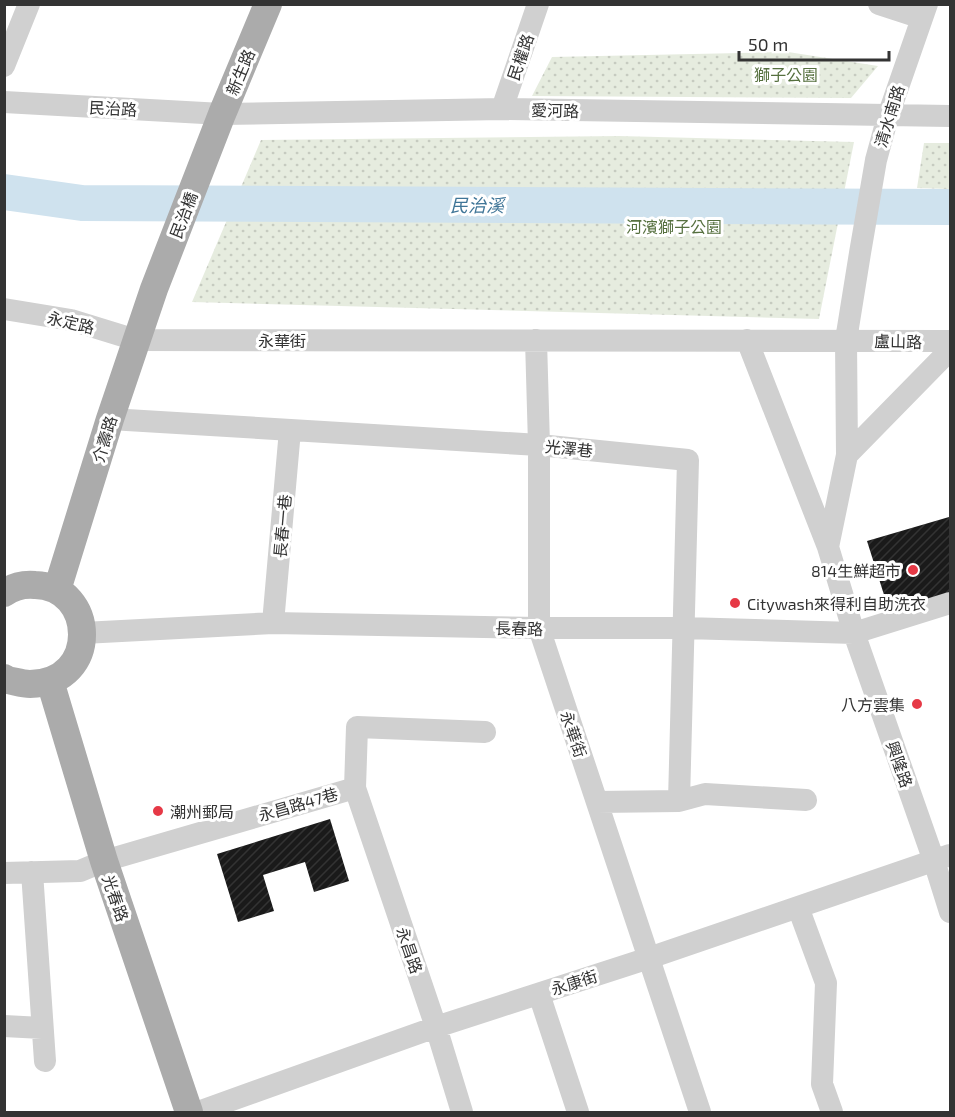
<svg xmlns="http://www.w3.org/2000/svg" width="955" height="1117" font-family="'Exo 2','Noto Sans TC',sans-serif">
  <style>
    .park { fill: url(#park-dots) }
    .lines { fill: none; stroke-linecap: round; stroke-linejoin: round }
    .river { stroke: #cfe2ee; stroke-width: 36 }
    .building { fill: url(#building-hatch) }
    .minor { stroke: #d0d0d0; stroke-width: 22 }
    .major { stroke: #ababab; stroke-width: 28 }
    .poi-dot { fill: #e63946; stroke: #fff; stroke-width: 2 }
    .labels { text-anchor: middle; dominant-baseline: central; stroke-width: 6; stroke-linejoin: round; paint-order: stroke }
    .street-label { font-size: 16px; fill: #333; stroke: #fff }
    .park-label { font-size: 16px; fill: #56703f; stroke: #fff }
    .poi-label { font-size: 16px; fill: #333; stroke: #fff; text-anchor: end }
    .water-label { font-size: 18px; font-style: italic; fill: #3f7597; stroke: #fff }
  </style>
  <defs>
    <pattern id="park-dots" width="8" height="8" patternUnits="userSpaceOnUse" patternTransform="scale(1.5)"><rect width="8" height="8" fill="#e6ecdf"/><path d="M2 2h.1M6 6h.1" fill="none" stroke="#c6cbc0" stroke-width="1.8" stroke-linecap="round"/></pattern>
    <pattern id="building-hatch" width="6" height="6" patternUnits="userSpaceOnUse" patternTransform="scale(1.5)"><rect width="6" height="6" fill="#1a1a1a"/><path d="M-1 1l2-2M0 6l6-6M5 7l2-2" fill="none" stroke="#333"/></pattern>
  </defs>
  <rect width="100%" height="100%" fill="#fff"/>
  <path class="park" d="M788 52 878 66 851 98 532 96 552 57Z
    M619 136 854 142 819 319 192 302 261 140Z
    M924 143H950V189L917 188Z"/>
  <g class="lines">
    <path class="river" d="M4 192 82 203 950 207"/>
  </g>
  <path class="building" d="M949 517 950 523V599L891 617 867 541Z
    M330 819 349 881 314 892 305 862 263 875 274 911 238 922 217 854Z"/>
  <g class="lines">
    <path class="minor" d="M879 4 922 18
      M4 66 29 4
      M4 102 222 114 502 109 950 116
      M502 109 538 4
      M4 309 71 320 136 340 950 341
      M536 340 539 445V628L700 1112
      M747 340 828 547 854 633 934 861 950 912
      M110 419 539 445 688 460 679 801
      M847 455 950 350
      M828 547 847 455 846 340 860 253 876 160 888 116 927 4
      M273 623 290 430
      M83 633 273 623 539 628H684L854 633 950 603
      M597 802 679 801 705 794 806 800
      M32 872 45 1061
      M4 873 80 871 104 861 355 788
      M798 907 826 983 822 1084 832 1112
      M539 994 578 1112
      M4 1026 42 1028
      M198 1112 436 1027 649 958 950 855
      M462 1112 436 1027 355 788 357 727 485 732"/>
    <path class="major" d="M57 590 110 419 154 289 222 114 268 4
      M4 593C14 586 24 584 35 585 96 586 101 683 30 684 22 684 14 681 7 680L4 678
      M50 681 104 861 189 1112"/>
  </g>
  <g class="poi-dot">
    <circle cx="913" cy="570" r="6"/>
    <circle cx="735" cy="603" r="6"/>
    <circle cx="917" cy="704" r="6"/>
    <circle cx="158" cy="811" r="6"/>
  </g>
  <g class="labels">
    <g class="street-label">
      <text transform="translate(520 57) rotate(-71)">民權路</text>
      <text transform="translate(240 72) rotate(-67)">新生路</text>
      <text transform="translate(113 108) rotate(3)">民治路</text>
      <text transform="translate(555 110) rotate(1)">愛河路</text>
      <text transform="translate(889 116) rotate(-73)">清水南路</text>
      <text transform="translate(183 215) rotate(-69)">民治橋</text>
      <text transform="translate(71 322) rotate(13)">永定路</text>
      <text x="282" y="340">永華街</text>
      <text transform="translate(898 341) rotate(1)">盧山路</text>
      <text transform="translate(104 439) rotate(-73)">介壽路</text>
      <text transform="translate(569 448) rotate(6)">光澤巷</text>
      <text transform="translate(282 526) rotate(-85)">長春一巷</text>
      <text transform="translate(519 628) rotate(1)">長春路</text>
      <text transform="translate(574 734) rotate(71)">永華街</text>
      <text transform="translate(900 764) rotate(71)">興隆路</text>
      <text transform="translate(298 804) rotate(-16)">永昌路47巷</text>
      <text transform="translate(116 898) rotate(71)">光春路</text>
      <text transform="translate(410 950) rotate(71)">永昌路</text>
      <text transform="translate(574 982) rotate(-18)">永康街</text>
    </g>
    <g class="park-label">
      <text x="786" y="74">獅子公園</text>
      <text x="674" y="226">河濱獅子公園</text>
    </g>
    <g class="poi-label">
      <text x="901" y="570">814生鮮超市</text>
      <text x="747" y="603" text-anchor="start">Citywash來得利自助洗衣</text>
      <text x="905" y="704">八方雲集</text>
      <text x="170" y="811" text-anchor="start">潮州郵局</text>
    </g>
    <g class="water-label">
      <text x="477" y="205">民治溪</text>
    </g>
  </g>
  <rect width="955" height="1117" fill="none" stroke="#333333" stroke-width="12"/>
  <path d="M739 51v9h150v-9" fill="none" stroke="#333333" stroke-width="3"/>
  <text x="748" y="51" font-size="18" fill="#333333" stroke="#ffffff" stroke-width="4.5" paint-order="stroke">50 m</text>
</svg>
